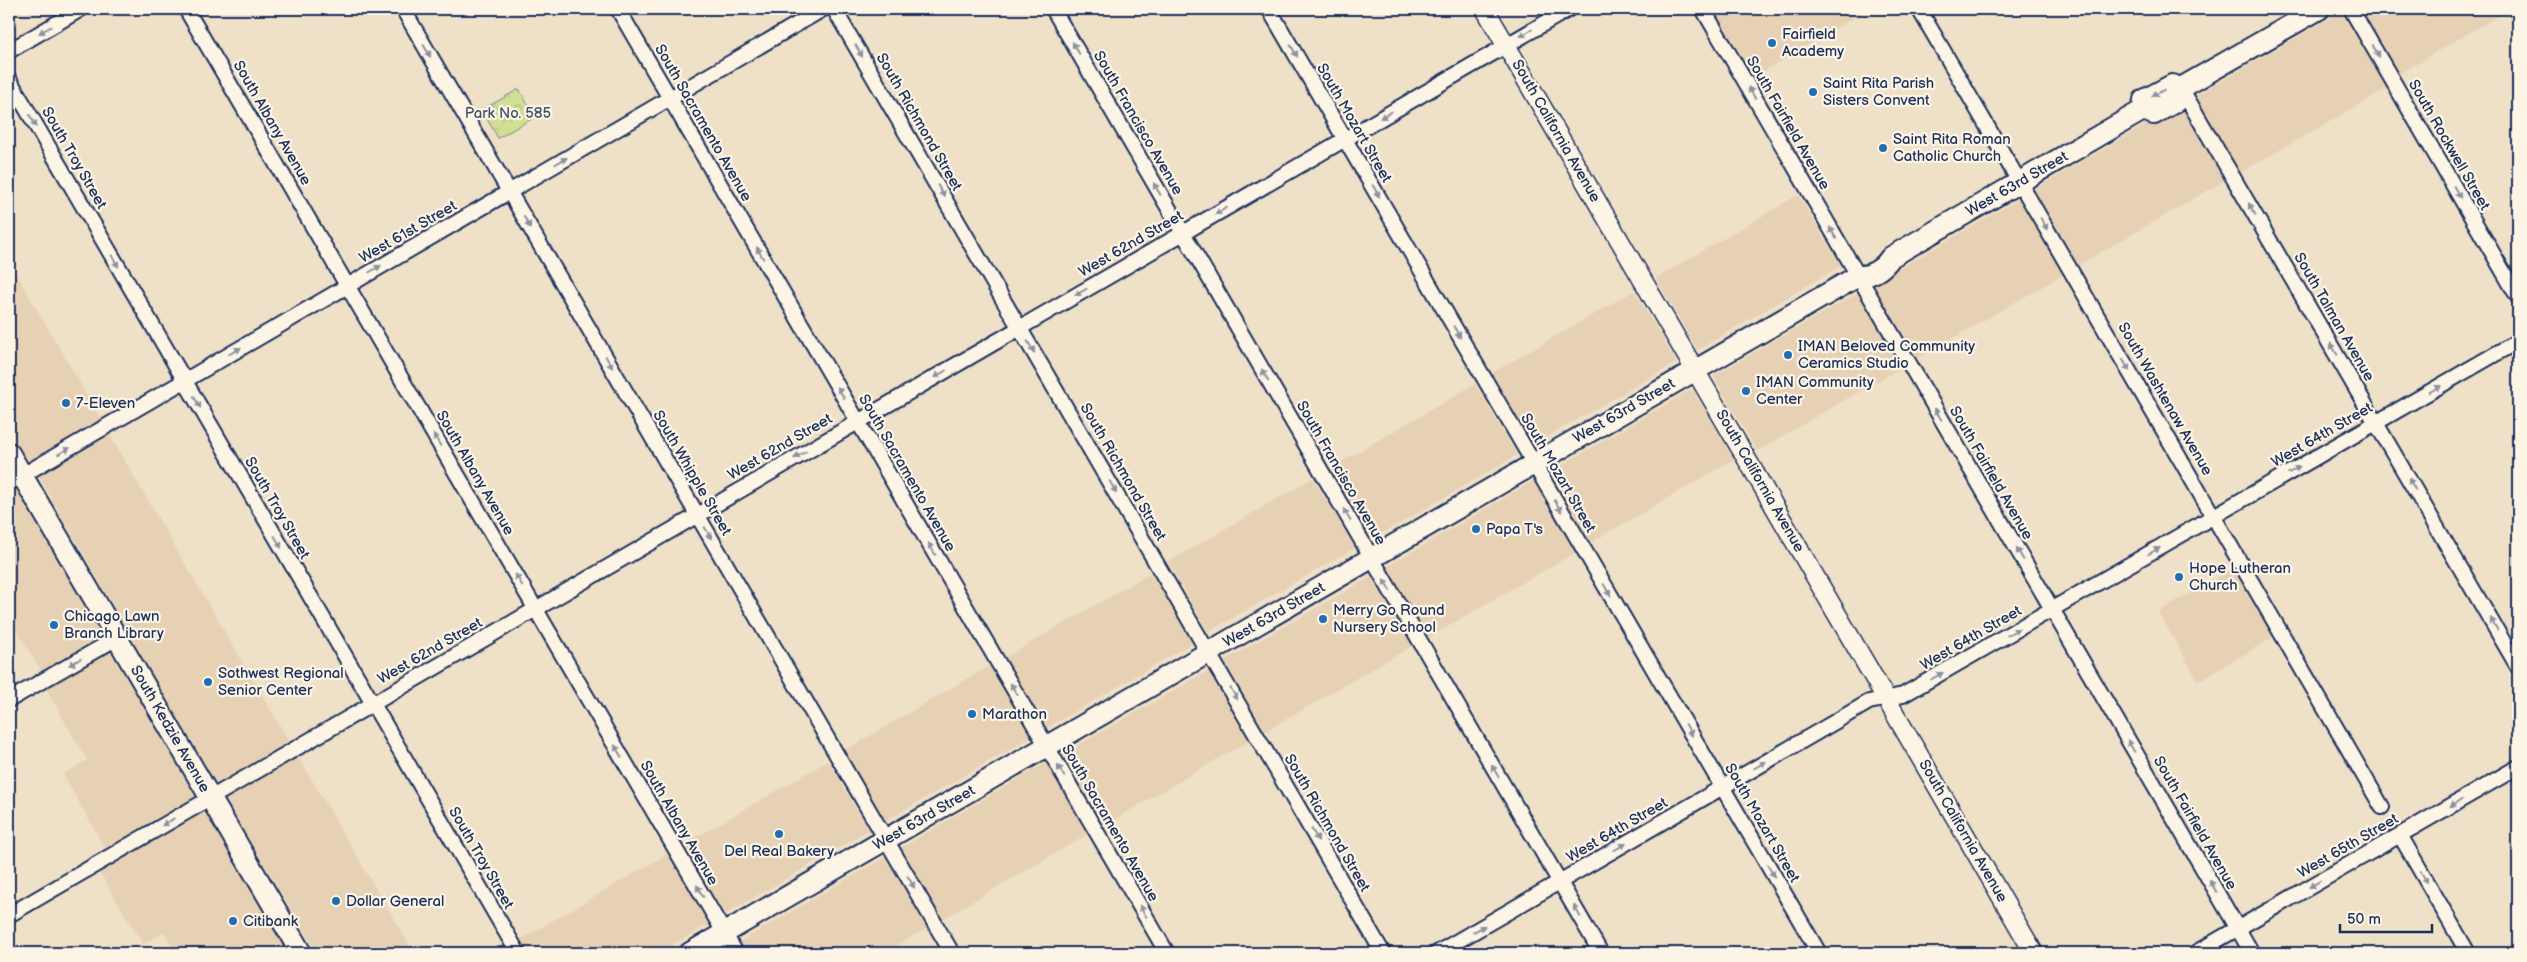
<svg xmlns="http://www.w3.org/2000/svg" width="2527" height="962" font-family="'Balsamiq Sans',sans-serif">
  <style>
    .built { fill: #e6d1b4 }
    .forest { fill: url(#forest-crowns); stroke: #768778 }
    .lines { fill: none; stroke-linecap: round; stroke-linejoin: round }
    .minor-casing { stroke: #1b2f5e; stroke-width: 18 }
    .tertiary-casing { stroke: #1b2f5e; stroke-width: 21 }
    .secondary-casing { stroke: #1b2f5e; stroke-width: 24 }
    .minor { stroke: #fcf5e5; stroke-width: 14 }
    .tertiary { stroke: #fcf5e5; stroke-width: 18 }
    .secondary { stroke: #fcf5e5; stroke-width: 20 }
    .oneway { fill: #8c92a2 }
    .poi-dot { fill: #1f6fb2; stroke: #fcf5e5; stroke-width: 2 }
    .labels { text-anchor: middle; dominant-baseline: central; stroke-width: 4.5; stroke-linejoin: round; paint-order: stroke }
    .poi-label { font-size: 15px; fill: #1b2f5e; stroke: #fcf5e5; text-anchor: start }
    .park-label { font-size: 15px; fill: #3f5269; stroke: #fcf5e5 }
    .street-label { font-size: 15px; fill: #1b2f5e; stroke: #fcf5e5 }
  </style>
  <defs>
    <pattern id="forest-crowns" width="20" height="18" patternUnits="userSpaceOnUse" patternTransform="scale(1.25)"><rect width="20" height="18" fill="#d0df93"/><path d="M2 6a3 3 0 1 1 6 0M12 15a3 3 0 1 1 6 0" fill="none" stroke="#b2c081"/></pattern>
  </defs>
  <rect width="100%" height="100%" fill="#efe0c8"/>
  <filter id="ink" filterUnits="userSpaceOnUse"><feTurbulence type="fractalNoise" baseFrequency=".02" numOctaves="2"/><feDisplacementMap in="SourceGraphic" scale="10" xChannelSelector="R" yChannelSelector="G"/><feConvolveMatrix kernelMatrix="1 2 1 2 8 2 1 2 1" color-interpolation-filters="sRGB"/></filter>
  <g filter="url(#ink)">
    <path class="built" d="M1713 9H1868L1754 77Z
      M2361 9H2510L2398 74Z
      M2342 11 2388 88 2240 173 2195 96Z
      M2181 104 2226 180 2077 266 2033 190Z
      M1798 195 1841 266 1697 350 1656 278Z
      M2019 199 2064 274 1915 360 1873 284Z
      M9 262 102 421 29 464 9 429Z
      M1634 291 1677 362 1533 445 1492 373Z
      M1858 293 1902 367 1757 451 1713 376Z
      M1475 384 1517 455 1371 540 1329 469Z
      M1692 389 1735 459 1590 543 1548 473Z
      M109 434 290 743 216 786 38 475Z
      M1313 478 1355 548 1208 632 1168 562Z
      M1535 480 1576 552 1427 638 1386 567Z
      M17 490 102 635 41 671 9 617V495Z
      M2235 567 2274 637 2198 681 2158 612Z
      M1152 572 1194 642 1045 729 1005 658Z
      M1374 575 1414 645 1264 732 1224 661Z
      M110 651 196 796 105 848 63 774 87 760 45 687Z
      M991 665 1033 736 885 821 844 751Z
      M1212 669 1252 739 1103 826 1061 755Z
      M297 755 414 953H317L224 798Z
      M828 761 869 830 721 917 681 846Z
      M1047 762 1090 833 941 920 899 849Z
      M204 809 289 953H177L164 932 143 944 98 870Z
      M669 853 710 924 658 953H525L518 941Z
      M887 856 927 928 883 953H744L738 943Z"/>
    <path class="forest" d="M519 89 535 117 498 138 482 110Z"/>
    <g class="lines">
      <defs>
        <path id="minor" d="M186 9 736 953
          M403 9 952 953
          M618 9 1167 953
          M834 9 1383 953
          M1053 9 1601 953
          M1269 9 1819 953
          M1703 9 2252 953
          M1919 9 2382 807
          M2351 9 2518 297
          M9 51 81 9
          M9 79 518 953
          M2181 88 2518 667
          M9 483 823 9
          M9 700 117 638
          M2400 835 2468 953
          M9 915 1569 9
          M1437 953 1869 702 1903 695 2518 341
          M2195 953 2518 767"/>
        <path id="tertiary" d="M1485 9 2034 953"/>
        <path id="secondary" d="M2181 88 2319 9
          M2143 110 2144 100 2172 85 2181 88
          M9 453 301 953
          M690 953 1858 276C1871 277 1884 268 1891 257L2143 110 2154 114 2180 99 2181 88"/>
      </defs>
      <use href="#minor" class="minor-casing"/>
      <use href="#tertiary" class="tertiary-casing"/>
      <use href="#secondary" class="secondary-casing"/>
      <use href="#minor" class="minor"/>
      <use href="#tertiary" class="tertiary"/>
      <use href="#secondary" class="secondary"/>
    </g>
    <defs><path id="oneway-solid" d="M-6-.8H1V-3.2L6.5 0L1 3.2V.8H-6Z" transform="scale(1.25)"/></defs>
    <g class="oneway">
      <use href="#oneway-solid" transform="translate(45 30) rotate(150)"/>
      <use href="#oneway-solid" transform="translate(1526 33) rotate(150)"/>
      <use href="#oneway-solid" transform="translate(1076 48) rotate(-120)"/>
      <use href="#oneway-solid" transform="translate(427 51) rotate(60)"/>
      <use href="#oneway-solid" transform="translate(859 51) rotate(60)"/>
      <use href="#oneway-solid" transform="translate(1294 51) rotate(60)"/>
      <use href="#oneway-solid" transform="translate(2376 51) rotate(60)"/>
      <use href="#oneway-solid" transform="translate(1752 93) rotate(-120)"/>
      <use href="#oneway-solid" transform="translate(2158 93) rotate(151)"/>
      <use href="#oneway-solid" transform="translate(1386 115) rotate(150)"/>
      <use href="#oneway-solid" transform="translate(33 121) rotate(60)"/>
      <use href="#oneway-solid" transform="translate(561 161) rotate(-30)"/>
      <use href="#oneway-solid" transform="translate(1157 189) rotate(-120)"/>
      <use href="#oneway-solid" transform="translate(941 191) rotate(60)"/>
      <use href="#oneway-solid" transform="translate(1376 191) rotate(60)"/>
      <use href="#oneway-solid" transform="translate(2457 192) rotate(60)"/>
      <use href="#oneway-solid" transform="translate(2252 209) rotate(-120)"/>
      <use href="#oneway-solid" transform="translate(1221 211) rotate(150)"/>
      <use href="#oneway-solid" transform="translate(527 222) rotate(60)"/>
      <use href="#oneway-solid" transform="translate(2044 224) rotate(60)"/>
      <use href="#oneway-solid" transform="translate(1833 233) rotate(-120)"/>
      <use href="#oneway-solid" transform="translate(760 253) rotate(-120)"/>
      <use href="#oneway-solid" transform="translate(115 261) rotate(60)"/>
      <use href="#oneway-solid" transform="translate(375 269) rotate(-30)"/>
      <use href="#oneway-solid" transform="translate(1081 292) rotate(150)"/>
      <use href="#oneway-solid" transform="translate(1457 332) rotate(60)"/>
      <use href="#oneway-solid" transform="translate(1031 347) rotate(60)"/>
      <use href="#oneway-solid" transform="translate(2334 349) rotate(-120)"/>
      <use href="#oneway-solid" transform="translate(235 351) rotate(-30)"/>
      <use href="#oneway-solid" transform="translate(609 362) rotate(60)"/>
      <use href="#oneway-solid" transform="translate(2126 365) rotate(60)"/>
      <use href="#oneway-solid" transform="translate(940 374) rotate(150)"/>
      <use href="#oneway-solid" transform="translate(1265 375) rotate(-120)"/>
      <use href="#oneway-solid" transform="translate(2435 389) rotate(-30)"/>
      <use href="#oneway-solid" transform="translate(841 393) rotate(-120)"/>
      <use href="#oneway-solid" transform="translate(197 402) rotate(60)"/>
      <use href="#oneway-solid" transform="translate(1938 414) rotate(-120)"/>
      <use href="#oneway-solid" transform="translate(437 440) rotate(-120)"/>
      <use href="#oneway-solid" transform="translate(64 451) rotate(-30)"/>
      <use href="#oneway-solid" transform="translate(800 455) rotate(150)"/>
      <use href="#oneway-solid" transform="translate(2294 470) rotate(-30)"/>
      <use href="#oneway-solid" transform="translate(2412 484) rotate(-120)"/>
      <use href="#oneway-solid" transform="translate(1113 487) rotate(60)"/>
      <use href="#oneway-solid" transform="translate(1558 506) rotate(60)"/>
      <use href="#oneway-solid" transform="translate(1347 515) rotate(-120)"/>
      <use href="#oneway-solid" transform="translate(708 533) rotate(60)"/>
      <use href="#oneway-solid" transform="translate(278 542) rotate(60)"/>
      <use href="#oneway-solid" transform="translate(932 549) rotate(-120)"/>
      <use href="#oneway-solid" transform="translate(2154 551) rotate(-30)"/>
      <use href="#oneway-solid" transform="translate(2020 554) rotate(-120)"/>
      <use href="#oneway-solid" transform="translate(519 580) rotate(-120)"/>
      <use href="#oneway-solid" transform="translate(1387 585) rotate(-120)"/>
      <use href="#oneway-solid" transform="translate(1607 590) rotate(60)"/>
      <use href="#oneway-solid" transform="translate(2494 624) rotate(-120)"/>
      <use href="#oneway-solid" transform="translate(2013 632) rotate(-30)"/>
      <use href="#oneway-solid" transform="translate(75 662) rotate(150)"/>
      <use href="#oneway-solid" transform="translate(1937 676) rotate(-30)"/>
      <use href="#oneway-solid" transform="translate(1014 689) rotate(-120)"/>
      <use href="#oneway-solid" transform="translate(1234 694) rotate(60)"/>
      <use href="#oneway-solid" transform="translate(1689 730) rotate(60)"/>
      <use href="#oneway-solid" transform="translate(2131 746) rotate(-120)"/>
      <use href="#oneway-solid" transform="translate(618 751) rotate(-120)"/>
      <use href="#oneway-solid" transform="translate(1760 765) rotate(-30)"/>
      <use href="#oneway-solid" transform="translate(1061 771) rotate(-120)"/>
      <use href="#oneway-solid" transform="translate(1495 771) rotate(-120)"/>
      <use href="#oneway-solid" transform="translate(2456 803) rotate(150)"/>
      <use href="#oneway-solid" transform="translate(168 822) rotate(149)"/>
      <use href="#oneway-solid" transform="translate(1315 835) rotate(60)"/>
      <use href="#oneway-solid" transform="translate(1620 847) rotate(-30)"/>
      <use href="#oneway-solid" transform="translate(1771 871) rotate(60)"/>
      <use href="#oneway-solid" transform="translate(2424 877) rotate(60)"/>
      <use href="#oneway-solid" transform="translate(911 882) rotate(60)"/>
      <use href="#oneway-solid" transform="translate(2315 884) rotate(150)"/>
      <use href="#oneway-solid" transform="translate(2213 886) rotate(-120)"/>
      <use href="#oneway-solid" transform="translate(700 891) rotate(-120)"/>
      <use href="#oneway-solid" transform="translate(1143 911) rotate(-120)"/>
      <use href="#oneway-solid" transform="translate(1577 911) rotate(-120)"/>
      <use href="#oneway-solid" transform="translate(1479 929) rotate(-30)"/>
    </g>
  </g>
  <g class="poi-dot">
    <circle cx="1772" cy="43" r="5"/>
    <circle cx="1813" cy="92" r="5"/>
    <circle cx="1883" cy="148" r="5"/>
    <circle cx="1788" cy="355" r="5"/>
    <circle cx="1746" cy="391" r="5"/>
    <circle cx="66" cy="403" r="5"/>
    <circle cx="1476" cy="529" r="5"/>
    <circle cx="2179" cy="577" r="5"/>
    <circle cx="1323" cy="619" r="5"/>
    <circle cx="54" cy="625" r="5"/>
    <circle cx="208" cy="682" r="5"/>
    <circle cx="972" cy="714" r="5"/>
    <circle cx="779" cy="834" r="5"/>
    <circle cx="336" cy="901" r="5"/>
    <circle cx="233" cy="921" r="5"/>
  </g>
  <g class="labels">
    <g class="poi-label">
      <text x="1782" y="34">Fairfield<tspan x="1782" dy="17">Academy</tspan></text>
      <text x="1823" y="83">Saint Rita Parish<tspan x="1823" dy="17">Sisters Convent</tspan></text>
      <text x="1893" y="139">Saint Rita Roman<tspan x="1893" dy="17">Catholic Church</tspan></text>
      <text x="1798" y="346">IMAN Beloved Community<tspan x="1798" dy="17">Ceramics Studio</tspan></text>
      <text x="1756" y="382">IMAN Community<tspan x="1756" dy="17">Center</tspan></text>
      <text x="76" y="403">7-Eleven</text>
      <text x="1486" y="529">Papa T's</text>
      <text x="2189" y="568">Hope Lutheran<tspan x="2189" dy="17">Church</tspan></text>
      <text x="1333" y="610">Merry Go Round<tspan x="1333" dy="17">Nursery School</tspan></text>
      <text x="64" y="616">Chicago Lawn<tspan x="64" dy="17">Branch Library</tspan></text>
      <text x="218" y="673">Sothwest Regional<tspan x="218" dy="17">Senior Center</tspan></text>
      <text x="982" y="714">Marathon</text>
      <text x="779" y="851" text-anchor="middle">Del Real Bakery</text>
      <text x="346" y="901">Dollar General</text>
      <text x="243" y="921">Citibank</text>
    </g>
    <g class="park-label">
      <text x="508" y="113">Park No. 585</text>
    </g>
    <g class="street-label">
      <text transform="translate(919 122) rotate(60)">South Richmond Street</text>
      <text transform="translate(272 123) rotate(60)">South Albany Avenue</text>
      <text transform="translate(703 123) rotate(60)">South Sacramento Avenue</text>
      <text transform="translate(1138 123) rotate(60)">South Francisco Avenue</text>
      <text transform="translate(1354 123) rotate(60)">South Mozart Street</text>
      <text transform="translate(1788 123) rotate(60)">South Fairfield Avenue</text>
      <text transform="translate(1556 131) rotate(60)">South California Avenue</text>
      <text transform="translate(2449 145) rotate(60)">South Rockwell Street</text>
      <text transform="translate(74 158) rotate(60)">South Troy Street</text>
      <text transform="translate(2017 184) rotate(-30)">West 63rd Street</text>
      <text transform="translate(408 232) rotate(-30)">West 61st Street</text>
      <text transform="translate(1131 244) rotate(-30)">West 62nd Street</text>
      <text transform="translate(2334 317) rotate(60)">South Talman Avenue</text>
      <text transform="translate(2165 399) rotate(60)">South Washtenaw Avenue</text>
      <text transform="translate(1624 411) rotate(-30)">West 63rd Street</text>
      <text transform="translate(2322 435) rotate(-30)">West 64th Street</text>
      <text transform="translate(780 447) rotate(-30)">West 62nd Street</text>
      <text transform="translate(1123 472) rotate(60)">South Richmond Street</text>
      <text transform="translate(475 473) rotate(60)">South Albany Avenue</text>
      <text transform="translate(692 473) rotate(60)">South Whipple Street</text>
      <text transform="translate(907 473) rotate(60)">South Sacramento Avenue</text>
      <text transform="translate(1341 473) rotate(60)">South Francisco Avenue</text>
      <text transform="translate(1558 473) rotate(60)">South Mozart Street</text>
      <text transform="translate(1991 473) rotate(60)">South Fairfield Avenue</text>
      <text transform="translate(1760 481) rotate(60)">South California Avenue</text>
      <text transform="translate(277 508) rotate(60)">South Troy Street</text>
      <text transform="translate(1274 615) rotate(-30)">West 63rd Street</text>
      <text transform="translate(1971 638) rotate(-30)">West 64th Street</text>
      <text transform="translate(430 651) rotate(-30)">West 62nd Street</text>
      <text transform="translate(170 729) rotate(60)">South Kedzie Avenue</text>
      <text transform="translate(924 818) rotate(-30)">West 63rd Street</text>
      <text transform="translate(679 823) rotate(60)">South Albany Avenue</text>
      <text transform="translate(1110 823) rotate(60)">South Sacramento Avenue</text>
      <text transform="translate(1327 823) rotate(60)">South Richmond Street</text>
      <text transform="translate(1762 823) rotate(60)">South Mozart Street</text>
      <text transform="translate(2195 823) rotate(60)">South Fairfield Avenue</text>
      <text transform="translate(1617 830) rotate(-30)">West 64th Street</text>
      <text transform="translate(1963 831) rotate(60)">South California Avenue</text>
      <text transform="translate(2348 846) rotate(-30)">West 65th Street</text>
      <text transform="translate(481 858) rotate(60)">South Troy Street</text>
    </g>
  </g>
  <rect width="2527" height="962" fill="none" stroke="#fcf5e5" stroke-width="30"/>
  <rect x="15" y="15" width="2497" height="932" fill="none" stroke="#1b2f5e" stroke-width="2" filter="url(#ink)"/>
  <path d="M2340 924v8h92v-8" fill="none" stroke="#1b2f5e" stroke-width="2.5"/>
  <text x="2347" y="924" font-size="15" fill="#1b2f5e" stroke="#fcf5e5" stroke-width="4" paint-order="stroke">50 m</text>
</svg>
